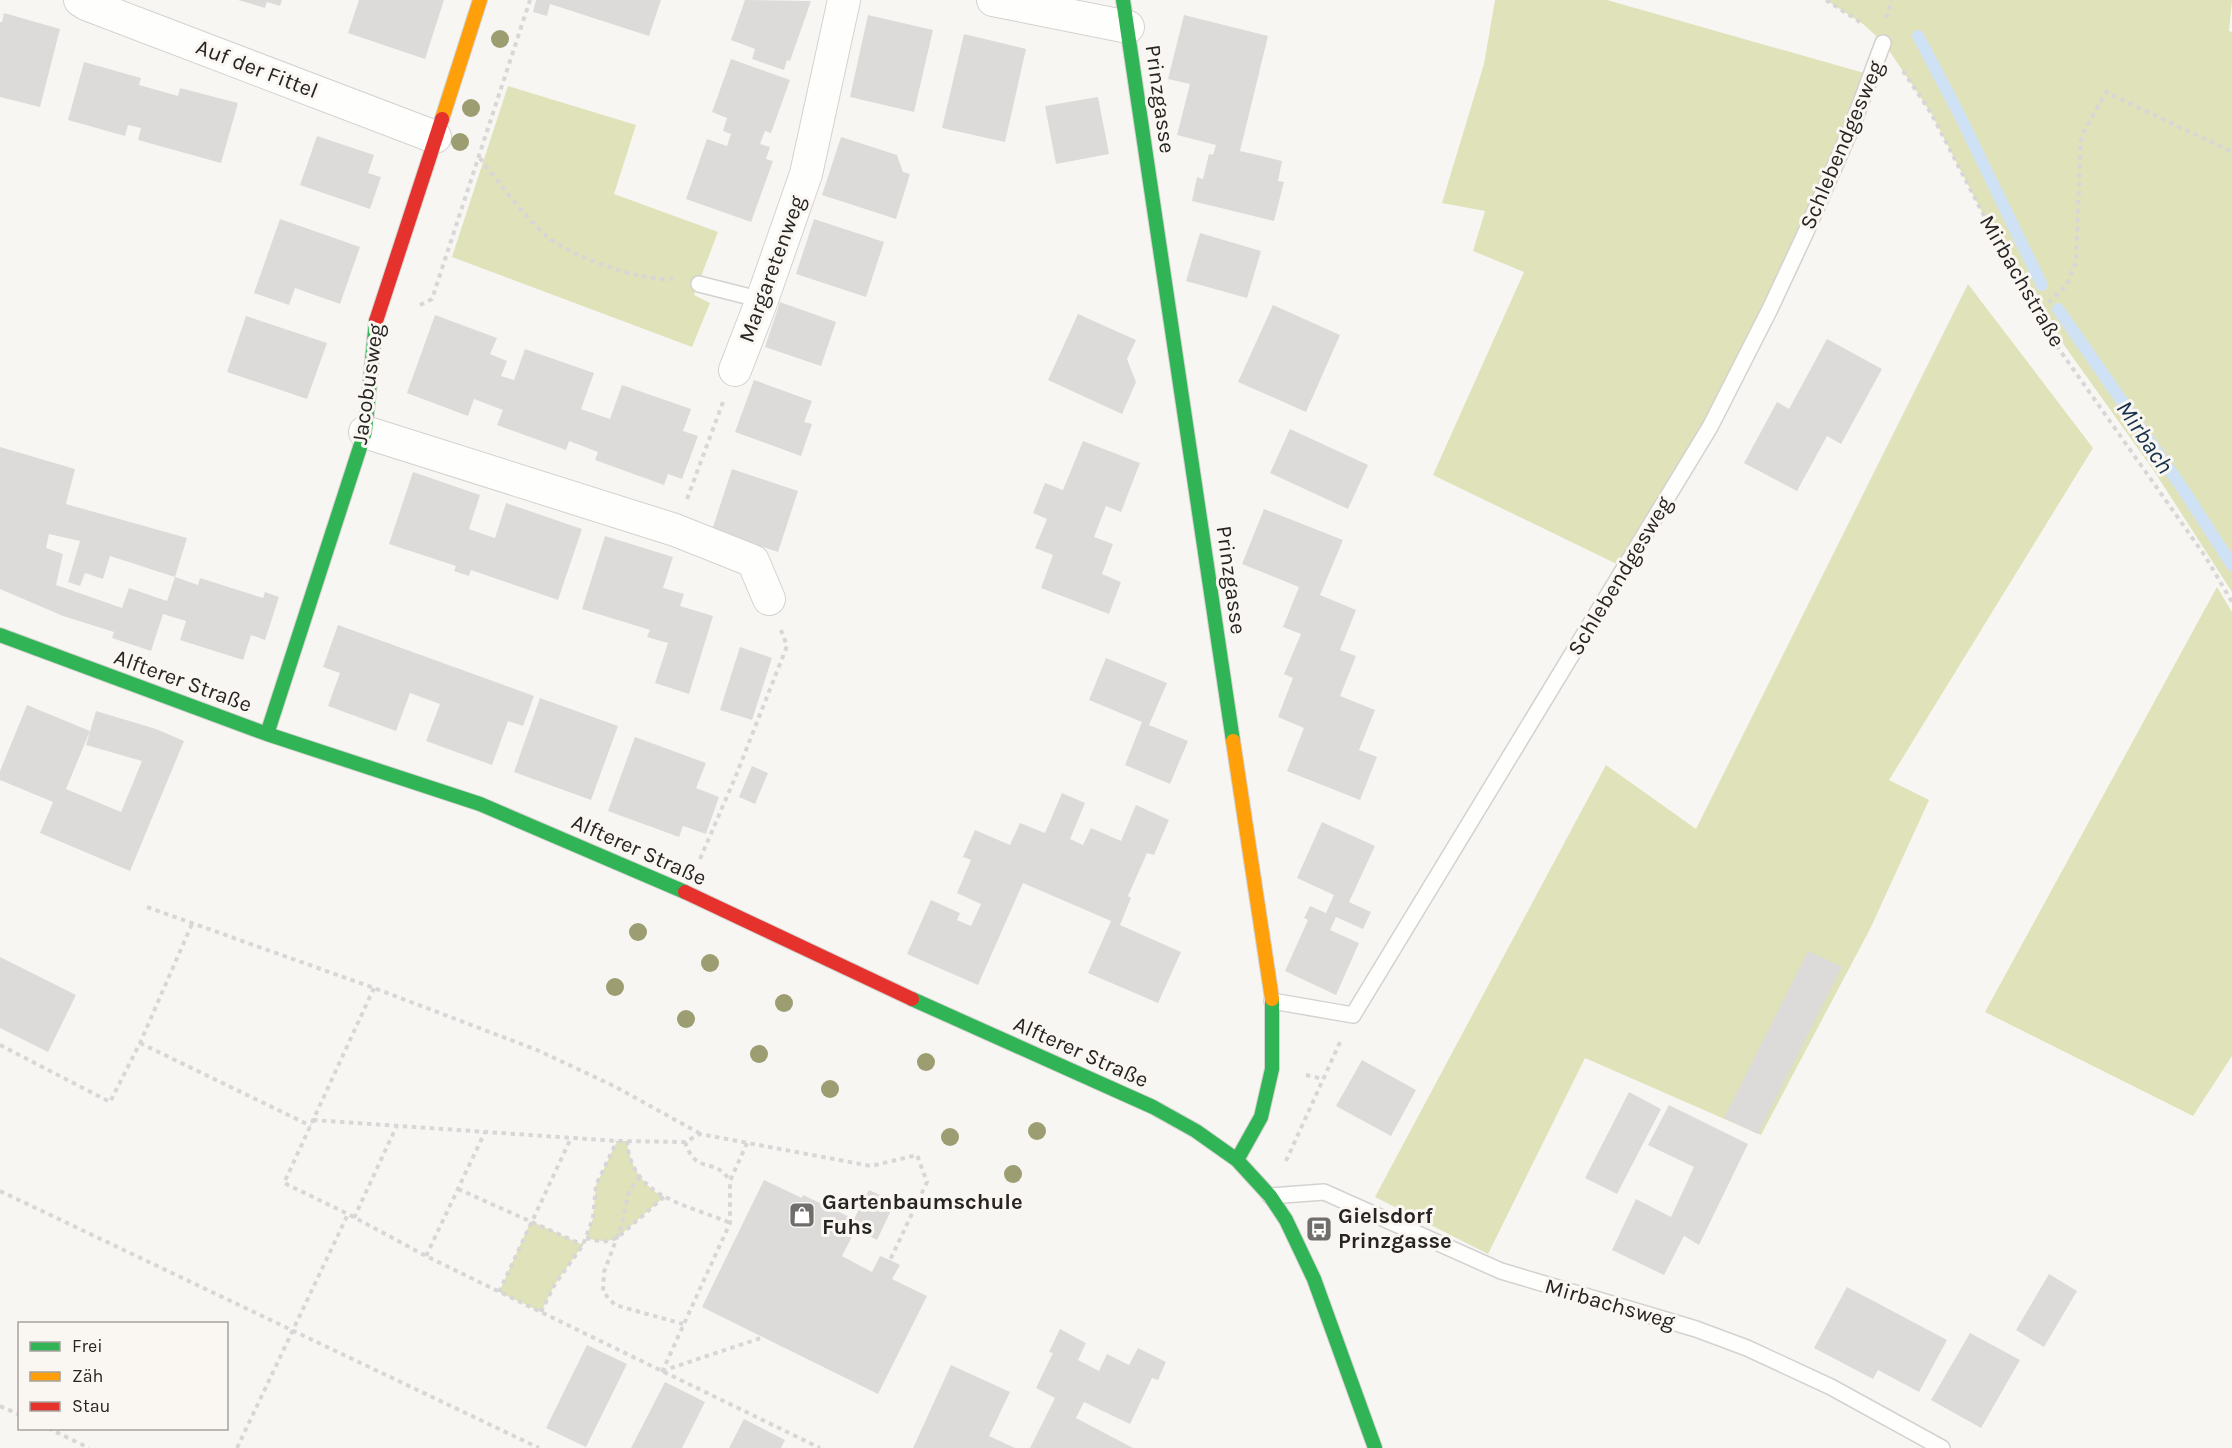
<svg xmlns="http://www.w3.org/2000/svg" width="2232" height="1448" font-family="Karla,sans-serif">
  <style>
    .green { fill: #e0e2b9 }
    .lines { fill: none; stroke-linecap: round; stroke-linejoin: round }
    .stream { stroke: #cfe2f5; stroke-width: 12 }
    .building { fill: #dddbda }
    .lane-casing { stroke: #d3d2d0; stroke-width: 18 }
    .street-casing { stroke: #d3d2d0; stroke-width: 34 }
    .fast-casing { stroke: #d3d2d0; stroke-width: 16 }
    .slow-casing { stroke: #d3d2d0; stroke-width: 16 }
    .jam-casing { stroke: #d3d2d0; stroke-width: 16 }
    .path { stroke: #d8d7d7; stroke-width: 4; stroke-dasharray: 4.5 4.5; stroke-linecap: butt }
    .lane { stroke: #fefefd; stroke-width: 15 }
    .street { stroke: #fefefd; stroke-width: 32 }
    .fast { stroke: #30b455; stroke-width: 14 }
    .slow { stroke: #ff9f0a; stroke-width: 14 }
    .jam { stroke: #e5322d; stroke-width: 14 }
    .tree { fill: #9d9d72 }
    .labels { text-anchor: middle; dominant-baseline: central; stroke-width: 6; stroke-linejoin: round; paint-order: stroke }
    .street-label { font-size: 22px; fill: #262523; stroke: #faf6f1 }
    .poi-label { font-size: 22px; font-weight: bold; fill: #262523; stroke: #faf6f1; text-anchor: start }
    .water-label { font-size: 24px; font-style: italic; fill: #15314d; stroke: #faf6f1 }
  </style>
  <rect width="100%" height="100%" fill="#f8f6f3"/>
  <path class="green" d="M1495 0H1607L1871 75 1805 234 1627 569 1433 475 1524 272 1473 251 1485 211 1442 203 1484 64Z
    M1826 0H2232L2229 31 2232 32V592L2154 471 2054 331 2042 309 2035 315 1931 113 1884 43 1863 24Z
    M508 86 636 125 614 194 718 232 694 295 710 303 692 347 452 257Z
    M1968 284 2093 448 1889 780 1929 800 1871 927 1761 1135 1585 1058 1488 1254 1375 1197 1606 765 1696 829Z
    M2217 587 2232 612V1056L2193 1116 1985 1012Z
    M617 1141H627C629 1165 643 1186 664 1197L617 1238C606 1243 598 1241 586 1238L593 1218 596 1185Z
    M531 1221 583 1245 555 1284 541 1312 499 1292Z"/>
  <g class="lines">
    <path class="stream" d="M1918 36 1957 110 2042 285
      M2058 309 2183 489 2232 565"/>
  </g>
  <path class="building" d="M238 0H282L280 6 267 2 265 8Z
    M359 0H444L425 59 348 33Z
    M536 0H661L649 36 550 4 547 16 533 12Z
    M745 0 811 1 790 61 787 60 784 70 752 59 755 49 731 40Z
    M4 13 60 29 40 107 0 97V22H2Z
    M868 15 933 30 914 112 850 97Z
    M1184 15 1268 36 1240 151 1282 161 1278 181 1284 182 1274 221 1192 201 1197 177 1203 179 1209 154 1213 155 1216 145 1177 135 1190 84 1168 79Z
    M964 34 1026 49 1005 142 942 128Z
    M731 59 790 80 771 133 765 131 760 144 770 147 766 159 773 161 751 222 686 199 707 139 727 146 731 134 723 131 727 118 712 112Z
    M84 62 141 78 139 85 178 96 180 88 238 103 221 163 138 140 141 128 128 125 125 136 68 120Z
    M1098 97 1109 154 1056 164 1045 106Z
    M317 136 374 155 368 173 381 177 370 209 300 185Z
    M841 137 897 155 903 172 910 174 896 219 822 195Z
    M280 219 360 247 340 304 295 288 289 305 254 293Z
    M814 219 884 242 866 297 796 274Z
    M1200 233 1261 251 1247 298 1186 281Z
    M780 302 836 322 821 366 765 347Z
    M1273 305 1340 335 1306 412 1238 382Z
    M1078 314 1136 340 1127 359 1136 382 1122 414 1048 380Z
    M435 315 497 338 490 354 507 361 501 376 514 380 525 349 594 373 581 409 610 419 622 385 691 409 683 431 698 436 682 479 668 474 664 485 595 460 598 452 585 447 569 441 566 450 497 425 503 410 474 399 468 416 407 393Z
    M246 316 327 343 307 399 227 372Z
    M1827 339 1882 369 1841 444 1827 436 1797 491 1744 463 1777 402 1789 409Z
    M754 380 812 401 804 422 812 424 801 456 735 432Z
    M1290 429 1368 465 1348 509 1270 473Z
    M1083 441 1140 463 1121 512 1106 506 1094 537 1113 544 1102 574 1121 582 1109 614 1041 588 1053 555 1035 548 1047 519 1033 513 1045 483 1063 490Z
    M0 447 75 469 66 504 187 538 175 577 110 556 103 579 85 573 80 586 68 582 80 541 49 534 46 548 63 554 56 585 122 608 129 588 167 601 175 577 198 585 200 578 263 598 265 592 279 597 265 640 251 635 243 660 180 640 186 621 163 614 151 651 112 638 114 632 63 616 0 589Z
    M732 469 798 491 778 552 712 530Z
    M413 472 480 495 469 529 483 534 495 538 506 503 582 529 558 600 471 570 469 576 454 571 456 566 389 544Z
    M1264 509 1343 540 1320 595 1356 610 1340 650 1356 656 1340 696 1375 710 1359 750 1377 757 1360 800 1287 771 1304 728 1278 717 1293 678 1284 674 1301 634 1283 627 1299 587 1242 564Z
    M605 536 673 557 663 588 684 594 680 606 713 616 689 694 655 683 668 643 647 637 650 630 582 609Z
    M338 625 534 696 523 726 508 721 492 765 426 741 440 704 410 693 396 731 328 706 340 673 323 667Z
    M740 647 772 658 752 720 720 710Z
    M1106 658 1167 683 1149 725 1188 741 1170 784 1125 765 1142 722 1089 700Z
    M540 698 618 726 591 800 514 772Z
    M27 705 90 731 66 789 121 812 142 761 86 745 96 711 156 729 184 741 130 871 40 833 53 802 0 780V771Z
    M635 737 706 763 696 788 719 797 706 834 683 826 679 837 608 811Z
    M752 766 768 773 755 804 739 797Z
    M1062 793 1085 803 1070 839 1083 845 1091 828 1121 841 1136 805 1169 820 1154 855 1147 853 1128 896 1131 898 1120 925 1181 952 1158 1003 1088 973 1111 921 1023 883 978 985 907 954 931 900 960 913 957 920 971 926 981 904 957 893 971 860 963 857 975 830 1010 845 1020 823 1045 833Z
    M1322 822 1375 846 1349 902 1371 912 1363 929 1336 917 1330 930 1359 943 1336 995 1285 971 1308 920 1304 918 1310 906 1326 913 1334 895 1297 878Z
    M1808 951 1842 967 1758 1134 1724 1118Z
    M0 957 76 995 48 1052 0 1028Z
    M1362 1060 1416 1090 1391 1136 1336 1106Z
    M1629 1092 1661 1109 1617 1194 1585 1178Z
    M1669 1105 1748 1144 1699 1245 1684 1236 1664 1275 1612 1250 1636 1199 1671 1217 1694 1167 1648 1145Z
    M764 1180 802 1198 803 1195 854 1219 869 1190 895 1202 877 1240 856 1229 842 1256 872 1272 880 1256 890 1260 900 1265 892 1279 927 1296 878 1394 702 1307Z
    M2049 1274 2077 1291 2044 1347 2016 1330Z
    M1847 1287 1947 1340 1919 1392 1878 1370 1873 1379 1814 1348Z
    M1060 1329 1086 1343 1078 1360 1099 1371 1107 1354 1129 1365 1138 1348 1166 1362 1158 1380 1152 1378 1130 1424 1084 1402 1076 1418 1133 1448H1030L1055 1398 1036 1388 1053 1353 1049 1352Z
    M1970 1333 2020 1360 1981 1428 1931 1400Z
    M587 1345 627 1364 586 1447 546 1428Z
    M951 1365 1010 1392 989 1436 1015 1448H913Z
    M665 1382 705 1402 682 1448H631Z
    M744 1419 785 1440 781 1448H729Z"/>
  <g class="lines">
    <defs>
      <path id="lane" d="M699 284 762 300
        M1272 1001 1353 1015 1710 427 1770 309 1805 234 1851 129 1883 43
        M1270 1196 1324 1192 1501 1271 1696 1329 1747 1348 1831 1387 1942 1448"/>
      <path id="street" d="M80 0 86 4 435 137
        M993 0 1128 27
        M735 370 762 300 806 174 844 0
        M365 432 675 530 753 561 769 599"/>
      <path id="fast" d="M1123 0 1233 741
        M0 635 267 734 480 804 685 892
        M267 734 365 432 376 321
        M912 999 1153 1107 1196 1131 1237 1160 1270 1196 1286 1220 1314 1279 1375 1448
        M1237 1160 1261 1117 1272 1069V999"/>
      <path id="slow" d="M442 119 480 0
        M1233 741 1272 999"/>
      <path id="jam" d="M376 321 442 119
        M685 892 912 999"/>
    </defs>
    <use href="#lane" class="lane-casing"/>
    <use href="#street" class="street-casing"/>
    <use href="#fast" class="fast-casing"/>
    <use href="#slow" class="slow-casing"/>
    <use href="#jam" class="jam-casing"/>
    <path class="path" d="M1826 0 1863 24
      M1886 18 1892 0
      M1903 71 1931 113 2035 315 2205 556 2232 602
      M480 158C497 181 527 220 549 238 576 258 639 281 673 279
      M420 305 432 299 530 0
      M2035 315 2066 286 2076 262 2081 137 2106 92 2232 152
      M687 499 723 402
      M700 859 735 778 787 646 781 630
      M147 907 374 988 537 1050 614 1086 699 1133
      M374 988 284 1183 348 1214 426 1256 820 1448
      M140 1043 311 1126
      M0 1045 110 1102 140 1043 192 924
      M1306 1075 1323 1079
      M313 1120 617 1141 685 1142 700 1134 871 1166 917 1155 927 1182 890 1260
      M627 1141C631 1198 687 1204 730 1223
      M685 1142C697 1177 714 1155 730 1181
      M1286 1161 1341 1040
      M640 1177 629 1191 621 1227 604 1272 603 1292 615 1305 683 1324
      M458 1189 583 1245
      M0 1191 539 1448
      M354 1218 397 1125
      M586 1238 603 1242 617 1238 664 1197
      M426 1256 485 1132
      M499 1292 571 1138
      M541 1312 555 1284 583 1245 593 1218 596 1185 617 1141
      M662 1371 764 1337
      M662 1372 730 1223V1181L747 1143
      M0 1406 20 1415
      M48 1428 89 1448
      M237 1448 348 1214"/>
    <use href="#lane" class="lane"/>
    <use href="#street" class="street"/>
    <use href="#fast" class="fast"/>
    <use href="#slow" class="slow"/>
    <use href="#jam" class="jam"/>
  </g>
  <g class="tree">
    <circle cx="500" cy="39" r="9"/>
    <circle cx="471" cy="108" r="9"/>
    <circle cx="460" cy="142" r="9"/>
    <circle cx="638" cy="932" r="9"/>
    <circle cx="710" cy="963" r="9"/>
    <circle cx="615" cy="987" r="9"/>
    <circle cx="784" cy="1003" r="9"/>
    <circle cx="686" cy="1019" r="9"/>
    <circle cx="759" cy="1054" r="9"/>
    <circle cx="926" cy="1062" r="9"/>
    <circle cx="830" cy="1089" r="9"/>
    <circle cx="1037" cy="1131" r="9"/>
    <circle cx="950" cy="1137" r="9"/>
    <circle cx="1013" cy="1174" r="9"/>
  </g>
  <defs>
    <symbol id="shop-square" viewBox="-11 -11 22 22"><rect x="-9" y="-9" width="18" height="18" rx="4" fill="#706e6c" stroke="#faf6f1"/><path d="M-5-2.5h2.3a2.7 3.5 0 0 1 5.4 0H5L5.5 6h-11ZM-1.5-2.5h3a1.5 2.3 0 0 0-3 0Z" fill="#fff"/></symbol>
    <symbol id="bus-square" viewBox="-11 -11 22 22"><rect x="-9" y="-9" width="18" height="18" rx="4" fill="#706e6c" stroke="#faf6f1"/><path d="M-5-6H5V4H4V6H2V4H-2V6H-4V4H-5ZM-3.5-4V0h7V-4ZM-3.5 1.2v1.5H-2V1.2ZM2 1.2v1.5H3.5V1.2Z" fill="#fff"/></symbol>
  </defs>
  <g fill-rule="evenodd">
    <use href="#shop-square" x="787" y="1200" width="30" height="30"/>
    <use href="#bus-square" x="1304" y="1214" width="30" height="30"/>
  </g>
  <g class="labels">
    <g class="street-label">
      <text transform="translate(257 69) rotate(21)">Auf der Fittel</text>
      <text transform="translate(1160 99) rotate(82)">Prinzgasse</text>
      <text transform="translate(1842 145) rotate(-67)">Schlebendgesweg</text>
      <text transform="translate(772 269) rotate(-70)">Margaretenweg</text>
      <text transform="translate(2022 281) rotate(60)">Mirbachstraße</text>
      <text transform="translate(368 384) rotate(-82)">Jacobusweg</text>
      <text transform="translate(1620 576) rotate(-59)">Schlebendgesweg</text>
      <text transform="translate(1231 580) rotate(82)">Prinzgasse</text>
      <text transform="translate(183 681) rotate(20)">Alfterer Straße</text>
      <text transform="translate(639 850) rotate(24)">Alfterer Straße</text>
      <text transform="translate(1081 1052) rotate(24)">Alfterer Straße</text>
      <text transform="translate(1610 1304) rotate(16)">Mirbachsweg</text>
    </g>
    <g class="poi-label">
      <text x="822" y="1202">Gartenbaumschule<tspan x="822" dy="25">Fuhs</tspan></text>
      <text x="1338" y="1216">Gielsdorf<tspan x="1338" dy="25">Prinzgasse</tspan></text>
    </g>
    <g class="water-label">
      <text transform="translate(2145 437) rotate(56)">Mirbach</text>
    </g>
  </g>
  <rect x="18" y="1322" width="210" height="108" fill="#faf6f1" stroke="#a5a29f" stroke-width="1.5"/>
  <rect x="30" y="1342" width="30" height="9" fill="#30b455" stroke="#a5a29f" stroke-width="1.5"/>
  <text x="72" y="1352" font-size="18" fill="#262523">Frei</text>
  <rect x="30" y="1372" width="30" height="9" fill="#ff9f0a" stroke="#a5a29f" stroke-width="1.5"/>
  <text x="72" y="1382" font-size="18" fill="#262523">Zäh</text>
  <rect x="30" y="1402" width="30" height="9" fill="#e5322d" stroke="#a5a29f" stroke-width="1.5"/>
  <text x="72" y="1412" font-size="18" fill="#262523">Stau</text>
</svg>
